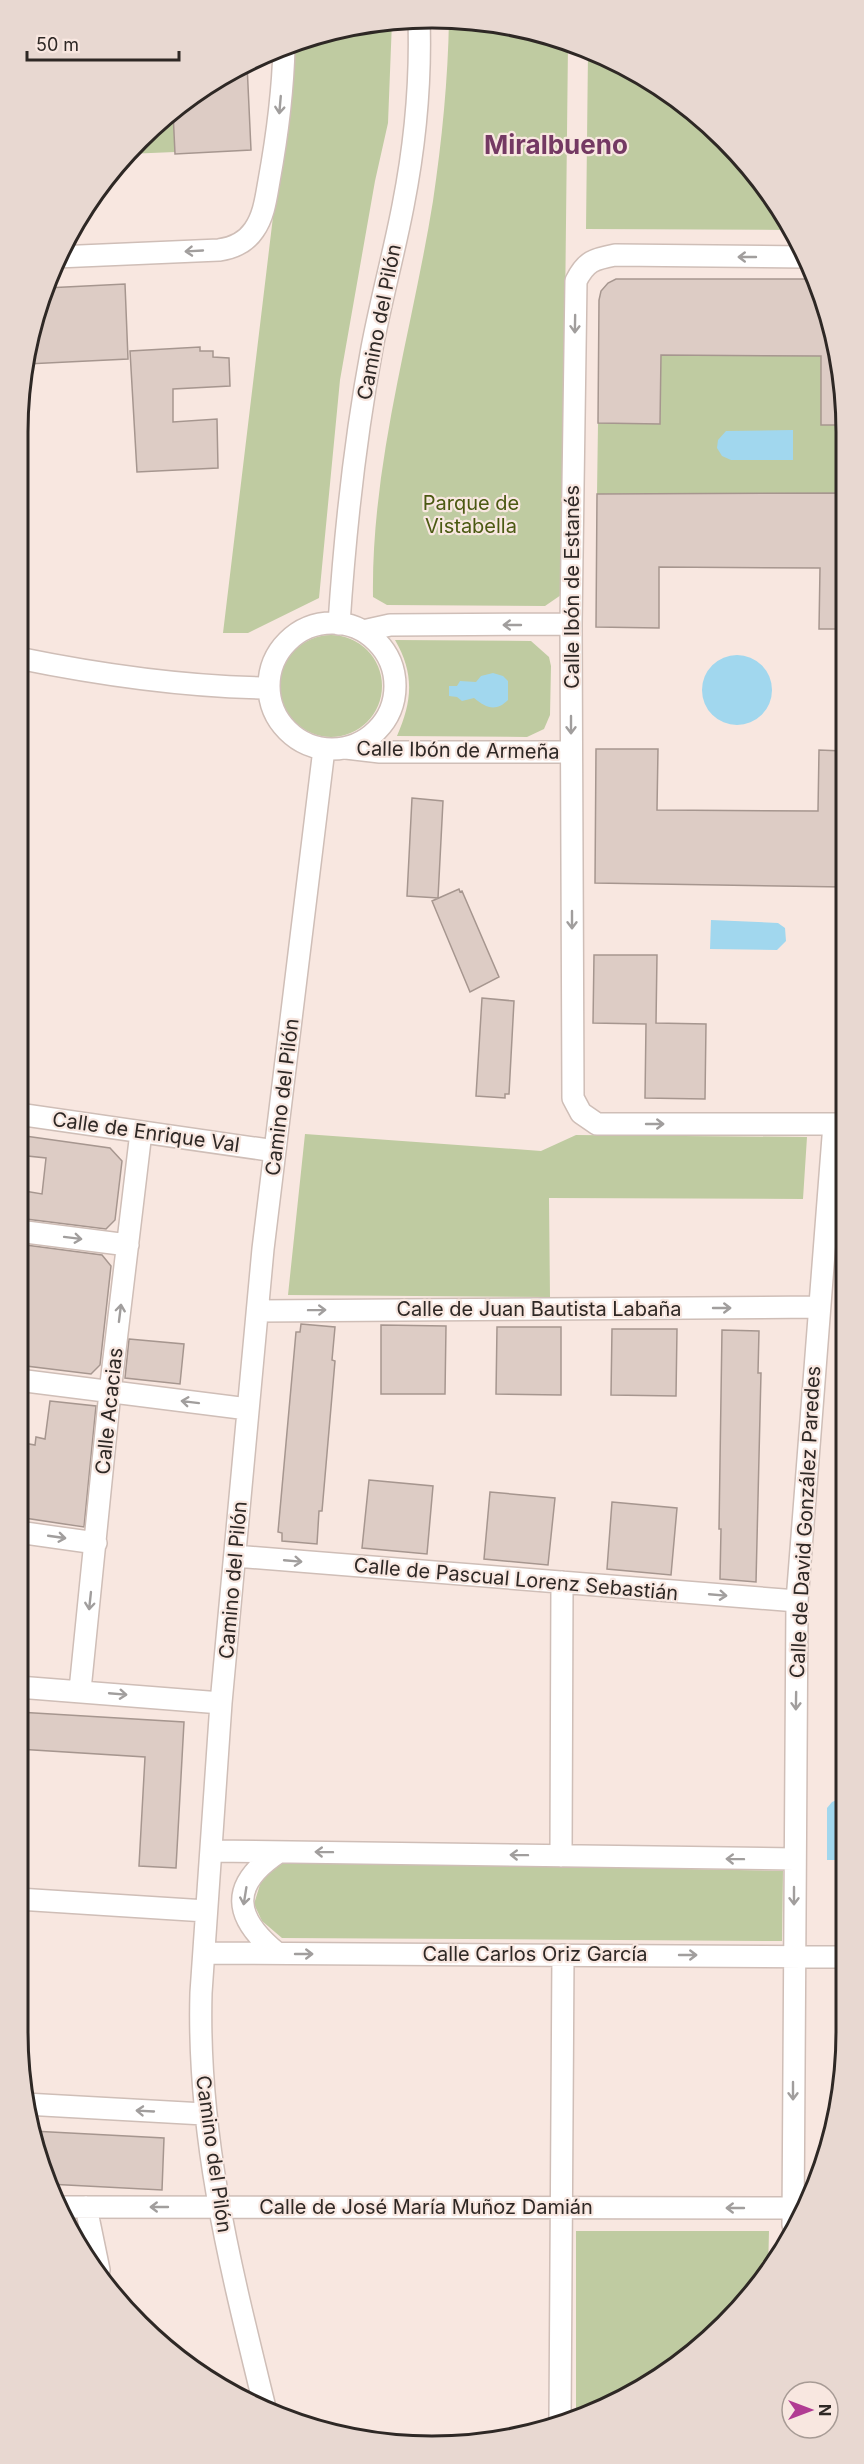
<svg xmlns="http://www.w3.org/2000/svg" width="864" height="2464" font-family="Inter,sans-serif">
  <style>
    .green { fill: #bfcba1 }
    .water { fill: #a1d7ee }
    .building { fill: #ddccc5; stroke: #a6968f; stroke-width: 1.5 }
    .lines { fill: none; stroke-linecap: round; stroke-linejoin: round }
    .minor-casing { stroke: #cfbeb7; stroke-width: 24 }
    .minor { stroke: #fff; stroke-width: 21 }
    .oneway { stroke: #a19e9d }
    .labels { text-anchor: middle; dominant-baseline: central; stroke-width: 4.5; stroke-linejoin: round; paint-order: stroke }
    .street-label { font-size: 20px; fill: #2e2825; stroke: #f8e7e0 }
    .park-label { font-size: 20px; fill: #4b5912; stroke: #f8e7e0 }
    .district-label { font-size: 26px; font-weight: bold; fill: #743963; stroke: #f8e7e0 }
    .rim { fill: none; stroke: #2e2825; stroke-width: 3 }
  </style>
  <rect width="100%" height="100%" fill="#f8e7e0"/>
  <path class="green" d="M449 19 539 32 568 44 562 582 561 595 545 606 387 605 373 597C371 463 412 332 433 201 442 140 448 80 449 19Z
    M392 21 388 123 375 181 340 380 319 598 248 633H223L294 42 378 22Z
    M588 52 639 74 743 159 790 230 586 229Z
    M173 111 175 152 127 154 159 121Z
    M661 355 821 356V424L843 425V493L597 494 598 423H660Z
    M280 686a51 51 0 1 1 102 0a51 51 0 1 1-102 0Z
    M395 640 531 641 549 657 551 666 550 715 544 729 527 737 397 736C412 702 415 674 395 640Z
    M305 1134 541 1151 576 1135 807 1137 803 1199 549 1198 550 1297 288 1295Z
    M281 1861 783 1871 782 1941 282 1938 262 1921 254 1904 262 1878Z
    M576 2231H769L768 2272 725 2324 662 2376 576 2415Z"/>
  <path class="water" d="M793 430V460H731L722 456 717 448 718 440 726 431Z
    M702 690a35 35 0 1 1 70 0a35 35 0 1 1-70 0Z
    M493 673 503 676 508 681V700C496 712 486 708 474 698L462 701 457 697 449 696V686H457L460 681 476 682 481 676Z
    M711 920 778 923 785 928 786 941 777 950 710 949Z
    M839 1799 845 1801 846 1860H827V1808L832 1802Z"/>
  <path class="building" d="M247 64 251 150 175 154 173 111 225 74Z
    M616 279H813L842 378 843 425H821V356L661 355 660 424 598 423 599 300 601 291 608 283Z
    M125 284 128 359 27 364 32 325 46 288Z
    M200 347V351H213V357L229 358 230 386 173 389V422L217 419 218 468 137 472 130 351Z
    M843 493V629H819L820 568 659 567V628L596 627 597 494Z
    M596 749H658L657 810 818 811 819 750 843 751 844 887 595 883Z
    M412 798 443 801 438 898 407 896Z
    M459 889 460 892 462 891 499 977 470 992 432 901Z
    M594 955H657L656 1023 706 1024 705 1099 645 1098 646 1024 593 1023Z
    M482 998 514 1001 509 1094H505V1098L476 1096Z
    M18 1135 110 1148 122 1161 115 1220 106 1229 18 1218V1190L42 1194 46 1158 18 1155Z
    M18 1244 102 1255 111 1266 100 1365 91 1374 18 1365Z
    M301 1324 335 1327 332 1360 335 1361 322 1511H319L317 1544 282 1541V1533L278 1532 296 1332H300Z
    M381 1325 446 1326 445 1394H381Z
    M497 1327H561V1395L496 1394Z
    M612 1329H677L676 1396 611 1395Z
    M722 1330 759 1331 758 1373H761L756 1582 720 1579 721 1529H719Z
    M129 1339 184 1344 180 1384 125 1378Z
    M50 1401 96 1406 84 1527 18 1517V1442L35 1445 36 1437 45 1439Z
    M369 1480 433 1486 427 1554 362 1548Z
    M490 1492 555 1498 548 1565 484 1559Z
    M612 1502 677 1508 671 1575 607 1569Z
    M18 1712 184 1722 176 1868 139 1866 145 1757 18 1749Z
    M32 2131 164 2138 162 2190 48 2184Z"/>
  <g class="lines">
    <defs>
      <path id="minor" d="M57 257 219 250C233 248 246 242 254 230 264 216 266 198 269 181 277 137 283 92 284 47
        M806 257 615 255C594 259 586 261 576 281L571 624 573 1098 581 1113 597 1124H844
        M269 686a63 63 0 1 1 126 0a63 63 0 1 1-126 0Z
        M339 624C345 532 355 439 372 348 381 300 394 253 403 206 415 145 421 82 419 20
        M363 631 390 625 571 624
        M18 658C101 675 184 687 269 688
        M346 748 380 752H571
        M18 1114 275 1151
        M18 1231 128 1245
        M258 1311 819 1307
        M18 1380 248 1409
        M18 1532 96 1543
        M235 1556 797 1601
        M18 1687 221 1703
        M80 1690 110 1392 141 1132
        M211 1851 794 1859
        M561 1856 562 1582
        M18 1899 206 1911
        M204 1953 846 1957
        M277 1953C233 1917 229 1885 279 1852
        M25 2104 204 2114
        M60 2207 793 2208
        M86 2207 99 2270
        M793 2225 797 1601 834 1124
        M265 2408C231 2269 197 2138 201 1993L221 1703 263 1249 324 749
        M560 2422 563 1955"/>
    </defs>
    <use href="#minor" class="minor-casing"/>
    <use href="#minor" class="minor"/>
  </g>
  <defs><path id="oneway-shaft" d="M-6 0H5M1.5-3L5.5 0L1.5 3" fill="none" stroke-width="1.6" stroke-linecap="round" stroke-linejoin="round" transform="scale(1.5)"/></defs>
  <g class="oneway">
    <use href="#oneway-shaft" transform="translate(280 105) rotate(95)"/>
    <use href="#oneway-shaft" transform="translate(194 251) rotate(177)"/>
    <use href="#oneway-shaft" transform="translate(747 257) rotate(-180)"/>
    <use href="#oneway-shaft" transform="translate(575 324) rotate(91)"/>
    <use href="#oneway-shaft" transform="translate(512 625) rotate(180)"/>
    <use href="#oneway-shaft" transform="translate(571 725) rotate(90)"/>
    <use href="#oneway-shaft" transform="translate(572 920) rotate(90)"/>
    <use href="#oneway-shaft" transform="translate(655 1124)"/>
    <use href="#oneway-shaft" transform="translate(73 1238) rotate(7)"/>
    <use href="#oneway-shaft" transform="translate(722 1308)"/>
    <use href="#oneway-shaft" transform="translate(317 1310) rotate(-1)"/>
    <use href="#oneway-shaft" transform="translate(120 1313) rotate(-83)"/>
    <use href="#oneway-shaft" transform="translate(190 1402) rotate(-173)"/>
    <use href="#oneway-shaft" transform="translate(57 1537) rotate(8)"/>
    <use href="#oneway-shaft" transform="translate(293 1561) rotate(5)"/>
    <use href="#oneway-shaft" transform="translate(718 1595) rotate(5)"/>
    <use href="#oneway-shaft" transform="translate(90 1601) rotate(96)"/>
    <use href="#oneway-shaft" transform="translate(118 1694) rotate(5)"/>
    <use href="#oneway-shaft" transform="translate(796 1701) rotate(91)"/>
    <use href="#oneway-shaft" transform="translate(324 1852) rotate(-179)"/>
    <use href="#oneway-shaft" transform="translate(519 1855) rotate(-179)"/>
    <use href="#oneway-shaft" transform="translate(735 1859) rotate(-179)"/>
    <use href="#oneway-shaft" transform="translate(245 1896) rotate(99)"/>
    <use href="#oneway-shaft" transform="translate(794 1896) rotate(90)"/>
    <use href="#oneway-shaft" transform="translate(304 1954)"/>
    <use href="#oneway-shaft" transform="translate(688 1955)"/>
    <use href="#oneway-shaft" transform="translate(793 2091) rotate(90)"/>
    <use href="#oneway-shaft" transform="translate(145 2111) rotate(-177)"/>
    <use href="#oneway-shaft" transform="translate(159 2207) rotate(180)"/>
    <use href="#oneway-shaft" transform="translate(735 2208) rotate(-180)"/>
  </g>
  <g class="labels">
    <g class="street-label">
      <text transform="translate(379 322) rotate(-79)">Camino del Pilón</text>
      <text transform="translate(572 587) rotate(-90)">Calle Ibón de Estanés</text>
      <text transform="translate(458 750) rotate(1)">Calle Ibón de Armeña</text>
      <text transform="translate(282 1097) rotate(-83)">Camino del Pilón</text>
      <text transform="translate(146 1132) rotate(8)">Calle de Enrique Val</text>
      <text x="539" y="1309">Calle de Juan Bautista Labaña</text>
      <text transform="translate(109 1411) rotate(-84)">Calle Acacias</text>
      <text transform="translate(805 1522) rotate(-87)">Calle de David González Paredes</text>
      <text transform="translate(516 1579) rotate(5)">Calle de Pascual Lorenz Sebastián</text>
      <text transform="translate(233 1580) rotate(-85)">Camino del Pilón</text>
      <text x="535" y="1954">Calle Carlos Oriz García</text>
      <text transform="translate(214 2154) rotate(82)">Camino del Pilón</text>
      <text x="426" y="2207">Calle de José María Muñoz Damián</text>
    </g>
    <g class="park-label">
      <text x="471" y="503">Parque de<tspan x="471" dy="23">Vistabella</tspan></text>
    </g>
    <g class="district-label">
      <text x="556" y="144">Miralbueno</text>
    </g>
  </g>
  <path d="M0 0H864V2464H0ZM432 28H432A404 404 0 0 1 836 432V2032A404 404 0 0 1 432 2436H432A404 404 0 0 1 28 2032V432A404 404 0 0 1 432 28Z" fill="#e8d8d1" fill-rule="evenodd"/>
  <path class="rim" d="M432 28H432A404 404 0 0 1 836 432V2032A404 404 0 0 1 432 2436H432A404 404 0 0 1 28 2032V432A404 404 0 0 1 432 28Z"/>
  <g transform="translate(810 2410) rotate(90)"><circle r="28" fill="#f8e7e0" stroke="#a79b95" stroke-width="1.5"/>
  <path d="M0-4.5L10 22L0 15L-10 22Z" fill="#b13c93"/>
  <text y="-9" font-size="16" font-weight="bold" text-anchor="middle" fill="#2e2825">N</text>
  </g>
  <path d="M27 51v9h152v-9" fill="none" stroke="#2e2825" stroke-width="3"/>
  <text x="36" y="51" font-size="18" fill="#2e2825" stroke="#f8e7e0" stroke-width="4.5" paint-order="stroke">50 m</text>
</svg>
